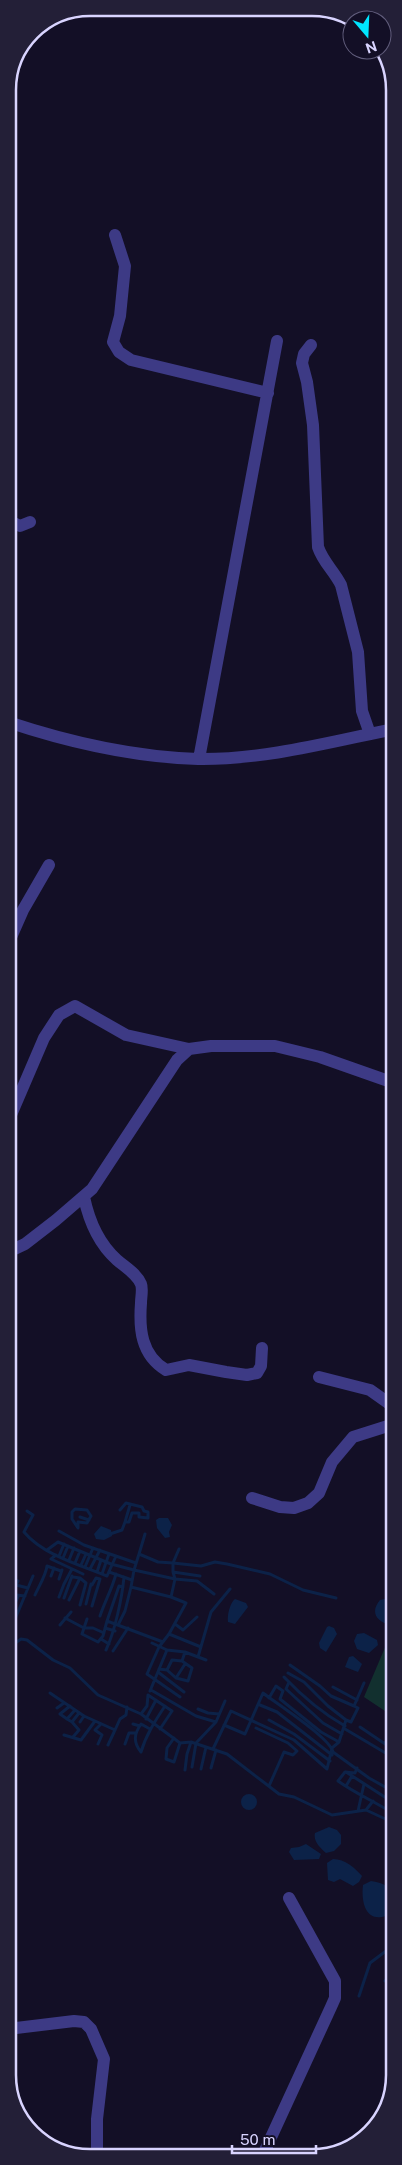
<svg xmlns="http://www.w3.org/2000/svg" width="402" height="2165" font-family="'Public Sans',sans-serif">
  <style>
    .green { fill: #12302f }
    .water { fill: #0c2248 }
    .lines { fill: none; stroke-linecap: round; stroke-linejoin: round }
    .stream { stroke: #0c2248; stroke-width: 3 }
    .minor { stroke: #3d3a85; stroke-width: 12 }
    .rim { fill: none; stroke: #d9d4ff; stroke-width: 2.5 }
  </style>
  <rect width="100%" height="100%" fill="#130f26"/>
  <path class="green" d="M389 1638 394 1643V1717L364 1697Z"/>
  <path class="water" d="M159 1518H168L172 1525 169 1532 170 1537 165 1538 157 1528 156 1520Z
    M101 1526 111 1530 112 1536 104 1540 96 1539 94 1534Z
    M390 1598 394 1599V1623L390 1625C376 1621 370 1612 380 1600Z
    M235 1599 246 1603 248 1607 235 1624 228 1622C227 1615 230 1603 235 1599Z
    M329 1626 334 1628 337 1634 326 1652 320 1648 319 1643 327 1627Z
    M364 1633 377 1640 378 1645 369 1653 357 1649 354 1641 357 1634Z
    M353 1656 362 1664 358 1672 345 1667 349 1657Z
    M241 1802a8 8 0 1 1 16 0a8 8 0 1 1-16 0Z
    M329 1827 337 1830 341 1835V1844L334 1851 326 1853C320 1848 313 1841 315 1833Z
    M306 1844 321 1854 319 1859 294 1860 289 1852 291 1848 299 1847Z
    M333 1859C345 1859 355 1868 362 1876L359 1882 353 1886 340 1879 334 1882 328 1880 327 1863Z
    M371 1881C396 1885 395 1896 386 1916 365 1923 361 1901 363 1885Z"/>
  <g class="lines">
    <path class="stream" d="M75 1509 87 1510 91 1516 87 1523 78 1522V1528L72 1519V1512Z
      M27 1511 33 1515 24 1532C43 1555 80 1565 107 1576L116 1556
      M80 1517 89 1520
      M125 1522 130 1505
      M59 1531 84 1545 136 1563
      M110 1534 122 1530 125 1522H129L132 1513H139V1517L148 1518V1512L144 1511 142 1507 126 1503 120 1510
      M145 1534 139 1554 158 1562 173 1563 179 1549
      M47 1550 58 1542 111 1564 134 1570 131 1587 171 1597
      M139 1554 134 1570 175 1579 173 1572 200 1576
      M56 1555 51 1559 83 1574
      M59 1556 64 1544
      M63 1558 68 1546
      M69 1560 74 1548
      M75 1563 80 1551
      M81 1565 86 1554
      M85 1567 93 1548
      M90 1569 100 1550
      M97 1572 101 1560
      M109 1572 132 1580
      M173 1572V1563L201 1566 215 1562 227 1564 270 1574 303 1590 336 1598
      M102 1574 109 1554
      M51 1576 54 1568
      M8 1578 18 1581 16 1585 8 1583
      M80 1578 86 1583 80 1605
      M59 1579 62 1570
      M92 1585 96 1578 100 1579 92 1606
      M8 1594 25 1596
      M11 1594 16 1585 28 1588
      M35 1595C39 1586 46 1575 47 1566L61 1571
      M59 1597 64 1584 72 1569
      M64 1598 72 1576
      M69 1600 80 1578 73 1577
      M86 1604 91 1584
      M8 1610 15 1594
      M100 1616C105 1601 112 1589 116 1574
      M65 1618 84 1628H93L104 1633
      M87 1619 82 1634 98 1642 103 1636 107 1621 163 1642
      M8 1620 18 1597
      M107 1621 119 1586 123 1587
      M175 1624 183 1630 197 1617
      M60 1625 71 1612
      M118 1625 125 1611 131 1587
      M105 1628 115 1631
      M169 1634 201 1647
      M8 1636 33 1576
      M101 1639 109 1644
      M152 1643 167 1650 185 1652 182 1661 192 1668 188 1681 176 1678 167 1670 159 1669
      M8 1648 21 1639 27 1640 53 1660 70 1668 98 1695 141 1714 180 1743 191 1742 227 1754 279 1794 294 1797 332 1815 366 1810 394 1823
      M106 1650C115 1631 122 1598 124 1577
      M113 1651 128 1628
      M185 1652 206 1660
      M198 1657 211 1612 230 1589
      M290 1665 320 1686 331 1696 354 1706
      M167 1670 172 1660 182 1661
      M158 1672 184 1692
      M288 1673 304 1682 328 1706 346 1720
      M284 1677C302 1696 322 1713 345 1726
      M176 1678 185 1664
      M289 1682 286 1689 323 1723 342 1734
      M333 1687 357 1700
      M151 1690 196 1716 216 1722
      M150 1691 167 1650
      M8 1693 12 1697 8 1700
      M50 1693 84 1716 80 1722
      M180 1697 147 1674 159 1647 169 1634 186 1603 171 1597 175 1579 197 1581 214 1594
      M269 1698 276 1686 283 1691 280 1699 321 1732 339 1742
      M260 1705 277 1712 332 1755
      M70 1706 60 1714 67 1719 75 1710
      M57 1708 64 1703
      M198 1709 208 1713 219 1714
      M141 1714 147 1706 148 1695 172 1711 160 1729
      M84 1716 115 1730 120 1719 126 1715 127 1707
      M67 1719 72 1722 79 1713
      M146 1719 156 1700
      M269 1720 294 1734 330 1761
      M72 1722 79 1730 73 1737
      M133 1724 140 1726
      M224 1725 245 1734 263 1693C277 1704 330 1738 333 1752L369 1778 394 1792
      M360 1727 394 1750
      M256 1728 288 1743 297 1751 293 1755 284 1752 269 1786
      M150 1729 141 1724C134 1734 133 1742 141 1752 146 1735 155 1721 165 1706
      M345 1729 394 1758
      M64 1735 81 1740 95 1721
      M174 1738 167 1748 166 1759 174 1762 180 1743
      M384 1743 390 1740 394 1741
      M98 1744 102 1735 95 1730 101 1724
      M125 1744 129 1733H135
      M108 1745 115 1730
      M213 1749 231 1711 294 1740 327 1769 332 1748 339 1742 346 1720 351 1722 358 1708 354 1706 364 1683
      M192 1767 196 1743 216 1722 225 1701
      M211 1768 216 1750
      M357 1768 355 1773 345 1772 338 1781C356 1794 376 1802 394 1814
      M201 1769 206 1747
      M185 1770 187 1754 191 1742
      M346 1772 394 1803
      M346 1786 352 1776
      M386 1809 388 1800 394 1795
      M366 1810 373 1801
      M358 1811 364 1784
      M385 1981 394 1969
      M359 1996 370 1963 394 1945"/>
    <path class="minor" d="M115 235 125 266 120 316 113 342 119 352 131 360 268 393
      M311 345 304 354 302 363 307 382 313 425 318 547C323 562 334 571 341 585L358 652 362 711 370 734
      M8 520 20 526 30 522
      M8 722C68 742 135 757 198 759 264 760 330 742 394 729
      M199 759 277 341
      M8 944 23 910 49 865
      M8 1122 44 1038 59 1015 75 1006 126 1035 189 1049
      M84 1197C89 1221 98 1243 117 1260 125 1267 137 1274 141 1284 143 1289 141 1297 141 1303 139 1329 141 1355 166 1370L189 1365 226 1372 247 1375 257 1373 261 1366 262 1348
      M8 1252 25 1244 56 1220 92 1189 177 1060 189 1049 211 1046H275L320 1057 394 1083
      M319 1377 370 1390 394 1407
      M252 1498 280 1507 294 1508 308 1503 319 1493 332 1462 353 1437 394 1424
      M8 2029 74 2021 84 2022 91 2029 104 2059 97 2119V2156
      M262 2157 331 2007 335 1998V1981L289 1898"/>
  </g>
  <path d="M0 0H402V2165H0ZM90 16H312A74 74 0 0 1 386 90V2075A74 74 0 0 1 312 2149H90A74 74 0 0 1 16 2075V90A74 74 0 0 1 90 16Z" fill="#231f37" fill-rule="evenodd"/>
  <path class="rim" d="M90 16H312A74 74 0 0 1 386 90V2075A74 74 0 0 1 312 2149H90A74 74 0 0 1 16 2075V90A74 74 0 0 1 90 16Z"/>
  <g transform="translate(367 35) rotate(161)"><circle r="24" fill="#130f26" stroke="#625e7d"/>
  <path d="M0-4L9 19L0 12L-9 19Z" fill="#00e5ff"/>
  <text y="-8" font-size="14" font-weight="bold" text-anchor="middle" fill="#d9d4ff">N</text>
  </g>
  <path d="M232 2145v8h84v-8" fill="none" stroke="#d9d4ff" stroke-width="2.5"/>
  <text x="240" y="2145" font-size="15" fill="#d9d4ff" stroke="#130f26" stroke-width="4" paint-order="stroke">50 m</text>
</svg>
